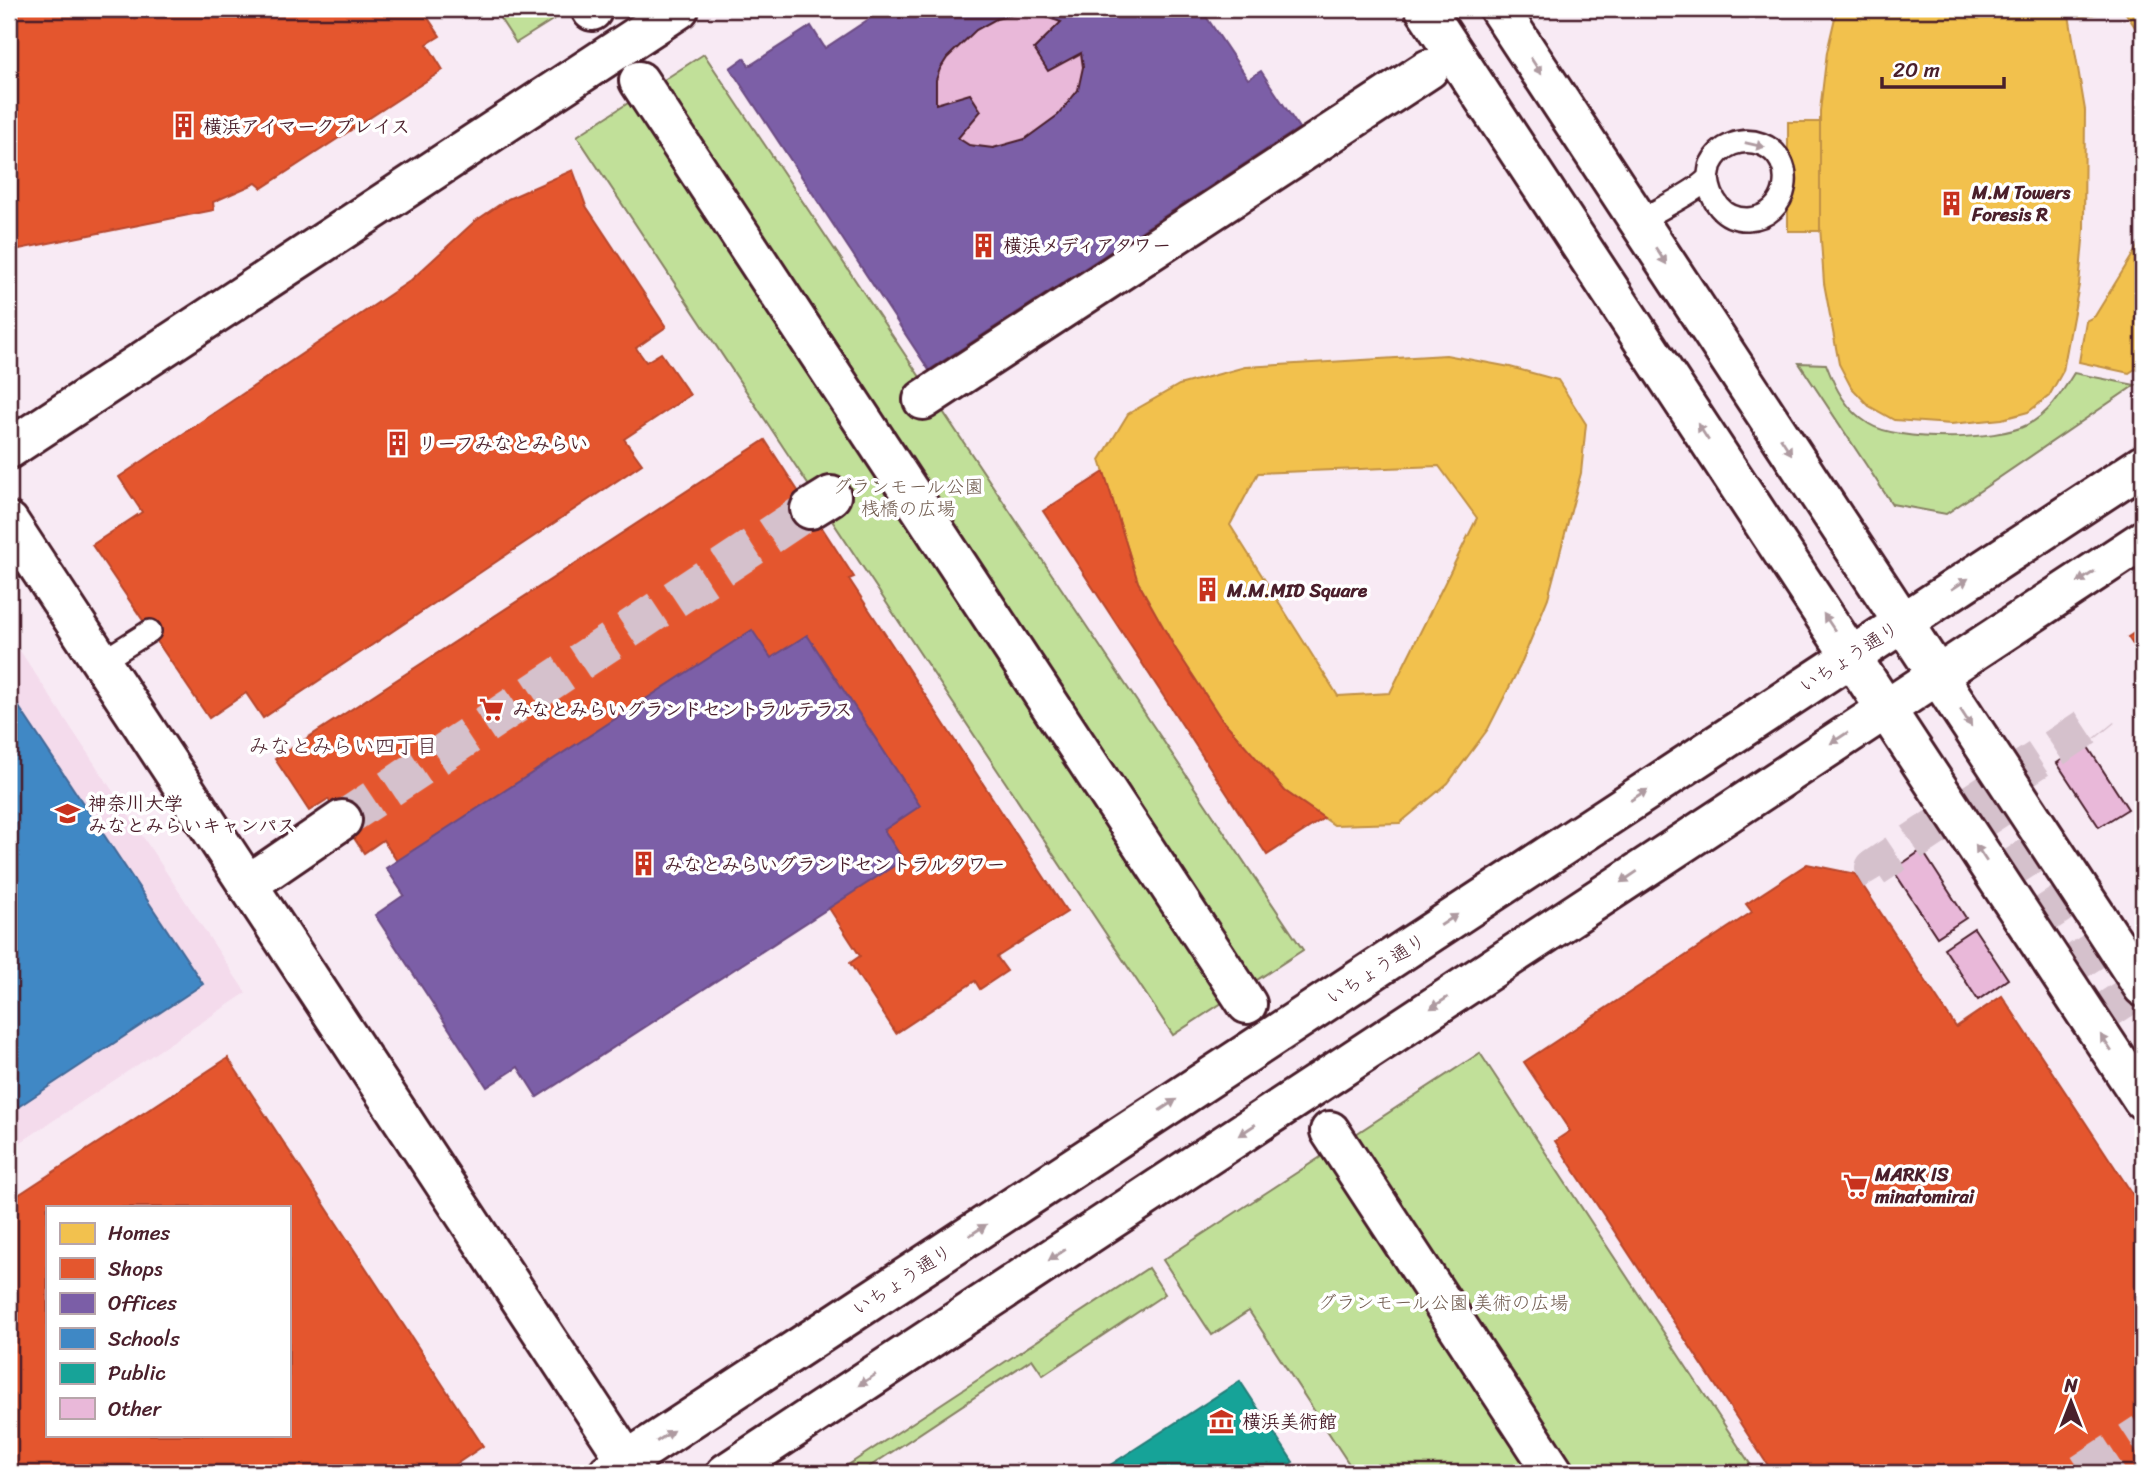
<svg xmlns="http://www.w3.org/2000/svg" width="2152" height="1482" font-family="Sriracha,'Klee One',sans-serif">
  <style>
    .built { fill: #f4dbec }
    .green { fill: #c1e099; stroke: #868062; stroke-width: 2 }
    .homes { fill: #f2c14e; stroke: #c09044; stroke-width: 2; fill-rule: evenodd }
    .shops { fill: #e4572e; stroke: #b6462d; stroke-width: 2; fill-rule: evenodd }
    .offices { fill: #7b5ea7; stroke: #6c4b82; stroke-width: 2 }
    .schools { fill: #3f88c5; stroke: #426897; stroke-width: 2 }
    .public { fill: #17a398; stroke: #267b77; stroke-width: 2 }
    .building { fill: #e9b8d9; stroke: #4a1f2b; stroke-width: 2 }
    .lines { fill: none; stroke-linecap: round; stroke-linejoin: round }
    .street-tunnel { stroke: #d5c1cc; stroke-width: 38; stroke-dasharray: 38 19; stroke-linecap: butt }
    .lane-casing { stroke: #4a1f2b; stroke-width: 26 }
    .street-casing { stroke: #4a1f2b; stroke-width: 44 }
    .secondary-casing { stroke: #4a1f2b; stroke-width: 44 }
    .lane { stroke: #fff; stroke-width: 21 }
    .street { stroke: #fff; stroke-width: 38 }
    .secondary { stroke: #fff; stroke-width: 38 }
    .oneway { fill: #ae9aa0 }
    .labels { text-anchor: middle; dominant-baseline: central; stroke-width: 7; stroke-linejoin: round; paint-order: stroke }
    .poi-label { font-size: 19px; font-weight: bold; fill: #4a1f2b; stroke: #fff; text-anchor: start }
    .park-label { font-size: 19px; fill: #6e594c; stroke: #fff }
    .street-label { font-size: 19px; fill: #4a1f2b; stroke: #fff }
    .neighbourhood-label { font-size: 21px; fill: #4a1f2b; stroke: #fff }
  </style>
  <rect width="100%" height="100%" fill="#f8eaf4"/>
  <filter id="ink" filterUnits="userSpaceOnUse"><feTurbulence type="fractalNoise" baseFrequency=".0143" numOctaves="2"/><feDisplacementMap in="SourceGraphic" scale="14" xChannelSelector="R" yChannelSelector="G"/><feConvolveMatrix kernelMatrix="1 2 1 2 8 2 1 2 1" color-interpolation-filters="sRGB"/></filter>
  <g filter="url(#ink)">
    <path class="built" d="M9 634 246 993 9 1150Z"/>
    <path class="green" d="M494 9H570L516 43Z
      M704 54 1303 950 1173 1035 577 136Z
      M1799 363 1826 364C1835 388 1846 410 1869 424 1897 442 1997 441 2027 425 2050 413 2061 394 2074 373L2135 385 1946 514 1892 504Z
      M1480 1053 1756 1473H1355L1249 1311 1212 1335 1163 1260Z
      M1148 1268 1165 1294 1043 1375 1032 1359 860 1473H836Z"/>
    <path class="homes" d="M1837 9H2068L2085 110 2084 229 2079 285 2063 371 2049 396 2028 412 2002 419 1951 424 1894 420 1869 406 1851 387 1839 364 1824 283 1820 226V111L1827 52Z
      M2079 9H2118L2080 17Z
      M2123 9H2143V39Z
      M1788 122H1820V231H1788Z
      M2143 238V364L2129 373 2079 362 2086 321 2095 316Z
      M1446 355 1510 367 1558 380 1586 424 1581 473 1548 598 1520 666 1488 729 1448 783 1400 823 1334 825 1285 791 1220 717 1175 648 1138 582 1100 460 1128 414 1179 385 1245 367ZM1439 466 1477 518 1390 693 1338 696 1230 525 1258 473Z"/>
    <path class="shops" d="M9 9H422L440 36 427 44 443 70 262 188 256 183 213 202 214 210 9 251Z
      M573 170 586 206 666 327 636 348 646 362 661 353 690 395 624 439 642 464 263 718 246 693 209 718 92 545 142 512 119 477 410 281 474 222 508 199Z
      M765 440 854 577 849 579 1067 912 997 957 1007 971 980 989 975 981 896 1033 850 963 860 956 829 908 903 860 884 830 920 806 807 635 771 658 752 630 397 861 383 840 364 853 328 799 309 811 275 759Z
      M1104 472 1138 582 1175 648 1220 717 1285 791 1324 818 1267 855 1043 511Z
      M2143 627V660L2128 637Z
      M1807 864 1855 874 1956 1027 2002 996 2143 1210V1473H1773L1555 1141 1570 1131 1524 1062 1752 912 1746 904Z
      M228 1058 483 1446 443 1473H9V1201ZM47 1207H289V1435H47Z"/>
    <path class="offices" d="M884 9H1201L1248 79 1261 71 1299 128 929 370 730 68 744 58 749 66 811 26 825 48Z
      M752 630 771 658 807 635 920 806 884 830 903 860 537 1097 518 1067 487 1087 375 915 404 895 386 868Z"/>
    <path class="schools" d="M9 692 203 984 9 1113Z"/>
    <path class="public" d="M1240 1381 1293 1462 1275 1473H1098Z"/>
    <path class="building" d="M1028 11 1061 22 1034 49 1048 71 1081 53 1083 67 1078 90 1058 115 1025 139 993 148 969 145 958 138 981 111 970 94 936 104V80L940 69 947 58 976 30 996 19Z
      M2086 744 2128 809 2099 827 2057 763Z
      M1922 850 1966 918 1937 937 1893 870Z
      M1974 928 2008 979 1978 1000 1944 948Z"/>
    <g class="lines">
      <path class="street-tunnel" d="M1986 794 2137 1027
        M342 820 810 509
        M1880 878 1874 868 2091 724 2100 735
        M2082 1473 2143 1433"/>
      <defs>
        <path id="lane" d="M1639 221C1654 212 1697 191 1707 179 1710 175 1709 168 1711 164 1720 145 1742 137 1761 144 1800 159 1789 218 1748 219 1723 220 1710 200 1708 178
          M101 662 150 631"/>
        <path id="street" d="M591 9 592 11
          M639 81 1247 1004
          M923 400 1429 69
          M810 509 831 496
          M247 885 342 820
          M1330 1131 1554 1473"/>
        <path id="secondary" d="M1425 9 2143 1100
          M1499 9 2143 987
          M9 449 679 9
          M9 522 635 1473
          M608 1473 2143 465
          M726 1473 2143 540"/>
      </defs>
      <use href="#lane" class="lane-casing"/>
      <use href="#street" class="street-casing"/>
      <use href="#secondary" class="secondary-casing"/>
      <use href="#lane" class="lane"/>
      <use href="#street" class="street"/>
      <use href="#secondary" class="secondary"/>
    </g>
    <defs><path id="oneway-solid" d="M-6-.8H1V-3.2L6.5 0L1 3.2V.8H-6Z" transform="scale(1.75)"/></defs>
    <g class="oneway">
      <use href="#oneway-solid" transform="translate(1536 66) rotate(57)"/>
      <use href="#oneway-solid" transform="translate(1755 145) rotate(13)"/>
      <use href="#oneway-solid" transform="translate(1661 256) rotate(57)"/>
      <use href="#oneway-solid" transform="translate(1703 432) rotate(-123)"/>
      <use href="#oneway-solid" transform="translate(1786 446) rotate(57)"/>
      <use href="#oneway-solid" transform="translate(2086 577) rotate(147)"/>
      <use href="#oneway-solid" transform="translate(1960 584) rotate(-33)"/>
      <use href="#oneway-solid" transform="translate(1829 622) rotate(-124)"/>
      <use href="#oneway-solid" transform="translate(1966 718) rotate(57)"/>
      <use href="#oneway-solid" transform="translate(1839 738) rotate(147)"/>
      <use href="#oneway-solid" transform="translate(1639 795) rotate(-33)"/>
      <use href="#oneway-solid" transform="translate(1981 853) rotate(-123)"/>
      <use href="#oneway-solid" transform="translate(1629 877) rotate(146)"/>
      <use href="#oneway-solid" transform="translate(1449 920) rotate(-33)"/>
      <use href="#oneway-solid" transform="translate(1439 1003) rotate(147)"/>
      <use href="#oneway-solid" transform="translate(2106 1043) rotate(-123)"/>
      <use href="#oneway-solid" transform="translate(1168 1105) rotate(-33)"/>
      <use href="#oneway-solid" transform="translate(1247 1130) rotate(147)"/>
      <use href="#oneway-solid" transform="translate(978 1230) rotate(-33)"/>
      <use href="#oneway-solid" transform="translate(1057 1255) rotate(147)"/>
      <use href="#oneway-solid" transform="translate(867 1380) rotate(147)"/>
      <use href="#oneway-solid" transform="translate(665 1436) rotate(-33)"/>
    </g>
  </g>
  <defs>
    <symbol id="building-bare" viewBox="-9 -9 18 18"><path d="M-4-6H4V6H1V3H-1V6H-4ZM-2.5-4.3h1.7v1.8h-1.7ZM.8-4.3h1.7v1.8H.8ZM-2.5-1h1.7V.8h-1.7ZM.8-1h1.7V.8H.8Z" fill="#c8321e" stroke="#fff" stroke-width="2.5" paint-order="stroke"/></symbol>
    <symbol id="supermarket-bare" viewBox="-9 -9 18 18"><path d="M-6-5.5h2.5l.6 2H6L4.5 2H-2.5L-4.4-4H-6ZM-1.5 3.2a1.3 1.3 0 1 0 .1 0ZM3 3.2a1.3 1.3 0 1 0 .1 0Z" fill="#c8321e" stroke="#fff" stroke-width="2.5" paint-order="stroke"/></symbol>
    <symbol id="university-bare" viewBox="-9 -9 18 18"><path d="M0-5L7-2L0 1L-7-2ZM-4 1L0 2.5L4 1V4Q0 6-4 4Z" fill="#c8321e" stroke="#fff" stroke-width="2.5" paint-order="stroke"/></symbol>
    <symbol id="museum-bare" viewBox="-9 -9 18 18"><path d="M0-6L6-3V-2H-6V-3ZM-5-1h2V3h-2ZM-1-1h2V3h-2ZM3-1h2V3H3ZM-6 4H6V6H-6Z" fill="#c8321e" stroke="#fff" stroke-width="2.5" paint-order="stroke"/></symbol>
  </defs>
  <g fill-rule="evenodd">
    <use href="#building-bare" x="166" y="108" width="35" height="35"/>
    <use href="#building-bare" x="1934" y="186" width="35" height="35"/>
    <use href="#building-bare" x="966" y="228" width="35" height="35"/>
    <use href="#building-bare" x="380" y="426" width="35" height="35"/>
    <use href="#building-bare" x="1190" y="572" width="35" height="35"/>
    <use href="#supermarket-bare" x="474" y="692" width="35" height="35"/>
    <use href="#university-bare" x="50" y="796" width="35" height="35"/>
    <use href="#building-bare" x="626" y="846" width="35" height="35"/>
    <use href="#supermarket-bare" x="1838" y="1168" width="35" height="35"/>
    <use href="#museum-bare" x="1204" y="1404" width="35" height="35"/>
  </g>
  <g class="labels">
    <g class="poi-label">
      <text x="203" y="126">横浜アイマークプレイス</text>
      <text x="1972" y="192">M.M Towers<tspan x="1972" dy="22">Foresis R</tspan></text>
      <text x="1003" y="245">横浜メディアタワー</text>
      <text x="418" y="443">リーフみなとみらい</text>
      <text x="1227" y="590">M.M.MID Square</text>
      <text x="512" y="709">みなとみらいグランドセントラルテラス</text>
      <text x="88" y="803">神奈川大学<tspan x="88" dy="22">みなとみらいキャンパス</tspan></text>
      <text x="664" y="864">みなとみらいグランドセントラルタワー</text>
      <text x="1875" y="1174">MARK IS<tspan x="1875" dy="22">minatomirai</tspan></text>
      <text x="1242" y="1421">横浜美術館</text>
    </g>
    <g class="park-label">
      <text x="908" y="486">グランモール公園<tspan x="908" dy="22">桟橋の広場</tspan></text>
      <text x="1443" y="1302">グランモール公園 美術の広場</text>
    </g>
    <g class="street-label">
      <text transform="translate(1849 657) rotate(-33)">いちょう通り</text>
      <text transform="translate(1376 969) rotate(-33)">いちょう通り</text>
      <text transform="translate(902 1280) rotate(-33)">いちょう通り</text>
    </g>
    <g class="neighbourhood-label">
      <text x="343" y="746">みなとみらい四丁目</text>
    </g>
  </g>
  <rect width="2152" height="1482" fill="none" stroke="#fff" stroke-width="35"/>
  <rect x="18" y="18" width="2117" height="1447" fill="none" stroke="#4a1f2b" stroke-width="2.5" filter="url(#ink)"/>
  <rect x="46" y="1206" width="245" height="231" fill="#ffffff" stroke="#b7a5aa" stroke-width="2"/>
  <rect x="60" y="1223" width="35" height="21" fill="#f2c14e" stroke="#b7a5aa" stroke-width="2"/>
  <text x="108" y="1240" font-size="21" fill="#4a1f2b">Homes</text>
  <rect x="60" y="1258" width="35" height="21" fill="#e4572e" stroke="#b7a5aa" stroke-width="2"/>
  <text x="108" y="1276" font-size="21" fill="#4a1f2b">Shops</text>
  <rect x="60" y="1293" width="35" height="21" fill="#7b5ea7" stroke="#b7a5aa" stroke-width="2"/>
  <text x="108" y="1310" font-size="21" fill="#4a1f2b">Offices</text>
  <rect x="60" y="1328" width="35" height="21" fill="#3f88c5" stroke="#b7a5aa" stroke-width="2"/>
  <text x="108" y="1346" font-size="21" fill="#4a1f2b">Schools</text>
  <rect x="60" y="1363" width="35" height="21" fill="#17a398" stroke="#b7a5aa" stroke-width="2"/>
  <text x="108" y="1380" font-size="21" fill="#4a1f2b">Public</text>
  <rect x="60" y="1398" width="35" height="21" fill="#e9b8d9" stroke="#b7a5aa" stroke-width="2"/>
  <text x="108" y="1416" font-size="21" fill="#4a1f2b">Other</text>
  <g transform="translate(2071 1402)" stroke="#ffffff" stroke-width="5" paint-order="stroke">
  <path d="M0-5L12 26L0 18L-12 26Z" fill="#4a1f2b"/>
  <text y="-10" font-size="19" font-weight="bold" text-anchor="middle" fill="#4a1f2b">N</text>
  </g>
  <path d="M1882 77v10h122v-10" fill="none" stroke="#4a1f2b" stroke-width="3.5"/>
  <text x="1893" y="77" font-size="21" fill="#4a1f2b" stroke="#ffffff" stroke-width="5" paint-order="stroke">20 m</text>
</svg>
